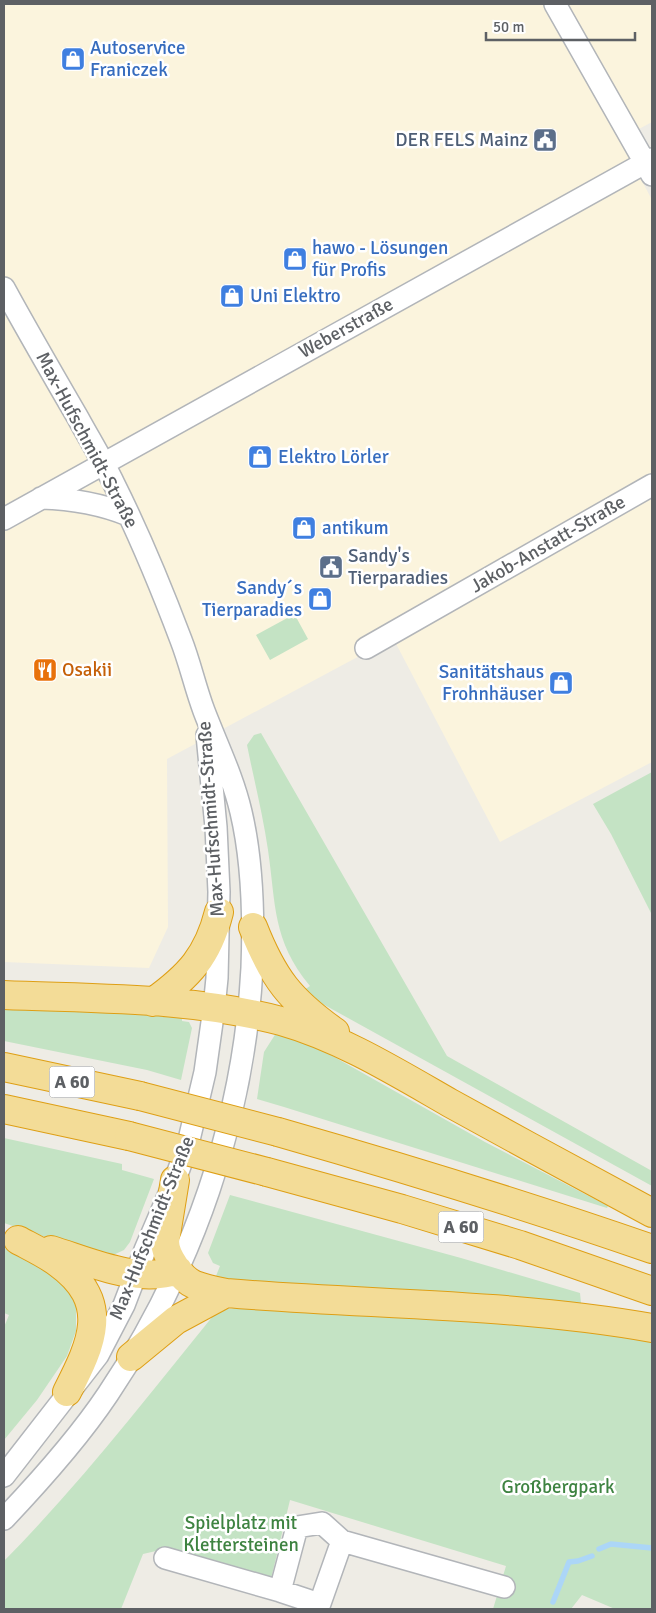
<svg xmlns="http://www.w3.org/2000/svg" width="656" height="1613" font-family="Signika,sans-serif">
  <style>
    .commercial { fill: #fbf4dd }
    .green { fill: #c4e3c4 }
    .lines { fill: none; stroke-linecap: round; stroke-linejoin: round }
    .stream { stroke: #acd6f7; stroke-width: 5.5 }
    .minor-casing { stroke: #b2b5b9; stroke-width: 24 }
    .highway-casing { stroke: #de9f15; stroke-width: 30 }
    .minor { stroke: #fff; stroke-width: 21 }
    .highway { stroke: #f3dc97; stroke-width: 28 }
    .highway-bridge-casing { stroke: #de9f15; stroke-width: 30; stroke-linecap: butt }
    .highway-bridge { stroke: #f3dc97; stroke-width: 28 }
    .labels { text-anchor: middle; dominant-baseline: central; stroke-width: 5; stroke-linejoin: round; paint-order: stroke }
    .shield { fill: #fff; stroke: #8e9092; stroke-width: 1 }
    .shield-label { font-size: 18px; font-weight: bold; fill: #5d6064 }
    .shop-label { font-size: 19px; fill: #366cbe; stroke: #fff; text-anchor: start }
    .service-label { font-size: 19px; fill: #4e5e75; stroke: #fff; text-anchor: end }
    .street-label { font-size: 19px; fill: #5d6064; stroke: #fff }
    .food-label { font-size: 19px; fill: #c56008; stroke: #fff; text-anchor: start }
    .park-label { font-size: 19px; fill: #3e8341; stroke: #fff }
  </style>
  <rect width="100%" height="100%" fill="#eeece5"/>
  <path class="commercial" d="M4 4H652V122L620 139 652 200V762L500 842 393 638 167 759 168 927 149 968 4 962Z"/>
  <path class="green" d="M291 616 293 619 296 617 308 639 270 660 256 635Z
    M261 733 447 1056 652 1171V1186L301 992 310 986C272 940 276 904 268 850 263 815 254 780 247 745L254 735Z
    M652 772V912L651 913 611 834 593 804Z
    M4 1004 182 1012V1021L189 1022 192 1028 181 1080 147 1070 4 1041Z
    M278 1030 297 1036 485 1142 608 1206 607 1208 284 1107 257 1099 264 1052Z
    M4 1138 122 1164V1170L154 1179 130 1242 124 1250 111 1256 110 1259 4 1223Z
    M230 1195 461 1258 580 1293 581 1303 240 1283 216 1276 220 1266 213 1263 208 1253Z
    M4 1248 26 1255 67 1285 76 1306V1331L67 1356 37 1400 4 1440V1327L9 1315 4 1313Z
    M246 1306 584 1325 652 1341V1609H615L582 1595 571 1609H493L506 1566 290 1500 270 1583 156 1551 143 1554 121 1609H4V1561C81 1483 148 1396 217 1311Z"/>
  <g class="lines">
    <path class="stream" d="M599 1549 611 1544 652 1548
      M553 1602 569 1562 578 1561 592 1556"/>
    <defs>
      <path id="minor" d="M555 4 652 175
        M4 288C28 332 53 375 78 418 90 440 103 461 114 484 139 534 161 587 181 640 190 663 195 687 204 711 217 745 233 777 241 812 253 863 254 916 252 968 244 1119 193 1268 108 1394 78 1439 41 1480 4 1519
        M41 498C72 499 99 503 128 515
        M4 519 652 159
        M366 648 652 485
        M4 1476 98 1355 124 1305 145 1250 175 1180 188 1144 205 1072 214 1008 217 978 219 892 216 827 207 735
        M165 1558 280 1591 319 1604
        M280 1591 297 1527 322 1523 342 1541 504 1587
        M318 1609 342 1541"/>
      <path id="highway" d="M253 927C273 978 290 1000 335 1032
        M4 995C96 999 191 997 281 1021 341 1038 396 1072 450 1103 517 1140 585 1177 652 1213
        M153 1002C189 976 208 956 219 912
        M4 1067 140 1096
        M4 1109 129 1136
        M278 1132C404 1168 528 1206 652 1249
        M267 1172 402 1209 520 1245 652 1291
        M175 1180 165 1241C165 1256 181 1279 195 1285 205 1289 216 1291 226 1293 368 1305 512 1303 652 1328
        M18 1240C31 1247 46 1254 58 1263 112 1302 92 1343 67 1392
        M51 1250C90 1262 137 1284 178 1270
        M131 1357 176 1320 226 1293"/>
    </defs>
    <use href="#minor" class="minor-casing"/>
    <use href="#highway" class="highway-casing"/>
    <use href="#minor" class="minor"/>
    <use href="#highway" class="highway"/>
    <defs>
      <path id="highway-bridge" d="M140 1096 278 1132
        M129 1136 267 1172"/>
    </defs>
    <use href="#highway-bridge" class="highway-bridge-casing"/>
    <use href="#highway-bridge" class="highway-bridge"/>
  </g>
  <defs>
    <symbol id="shop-square" viewBox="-11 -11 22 22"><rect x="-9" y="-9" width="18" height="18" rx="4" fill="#3f7fe0" stroke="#fff"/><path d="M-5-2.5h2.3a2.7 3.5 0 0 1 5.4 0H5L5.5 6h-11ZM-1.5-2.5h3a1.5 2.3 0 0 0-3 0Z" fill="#fff"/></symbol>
    <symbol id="civic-square" viewBox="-11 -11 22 22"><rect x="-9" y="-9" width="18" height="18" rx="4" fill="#5c6f8a" stroke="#fff"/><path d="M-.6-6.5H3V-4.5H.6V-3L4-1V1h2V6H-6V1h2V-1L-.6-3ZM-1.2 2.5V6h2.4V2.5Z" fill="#fff"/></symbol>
    <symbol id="restaurant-square" viewBox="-11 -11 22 22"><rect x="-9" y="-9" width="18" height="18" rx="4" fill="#e8710a" stroke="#fff"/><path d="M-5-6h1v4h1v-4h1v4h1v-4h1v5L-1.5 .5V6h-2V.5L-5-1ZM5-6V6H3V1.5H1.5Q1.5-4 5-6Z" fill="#fff"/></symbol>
  </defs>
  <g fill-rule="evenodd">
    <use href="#shop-square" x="59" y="45" width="28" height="28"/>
    <use href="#civic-square" x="531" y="126" width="28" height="28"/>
    <use href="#shop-square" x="281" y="245" width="28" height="28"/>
    <use href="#shop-square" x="218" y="282" width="28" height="28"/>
    <use href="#shop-square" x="246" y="443" width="28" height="28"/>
    <use href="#shop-square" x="290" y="514" width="28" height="28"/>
    <use href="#civic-square" x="317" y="553" width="28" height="28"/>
    <use href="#shop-square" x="306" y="585" width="28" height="28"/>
    <use href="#restaurant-square" x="31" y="656" width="28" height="28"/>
    <use href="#shop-square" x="547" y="669" width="28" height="28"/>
  </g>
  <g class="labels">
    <g class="shield">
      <rect x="49.5" y="1066.5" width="45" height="31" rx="4"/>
      <rect x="438.5" y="1211.5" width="45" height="31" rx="4"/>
    </g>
    <g class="shield-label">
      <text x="72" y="1082">A 60</text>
      <text x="461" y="1227">A 60</text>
    </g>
    <g class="shop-label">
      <text x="90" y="48">Autoservice<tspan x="90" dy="22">Franiczek</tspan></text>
      <text x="312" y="248">hawo - Lösungen<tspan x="312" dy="22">für Profis</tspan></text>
      <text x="250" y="296">Uni Elektro</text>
      <text x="278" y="457">Elektro Lörler</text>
      <text x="322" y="528">antikum</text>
      <text x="302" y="588" text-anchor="end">Sandy´s<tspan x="302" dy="22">Tierparadies</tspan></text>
      <text x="544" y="672" text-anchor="end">Sanitätshaus<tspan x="544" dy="22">Frohnhäuser</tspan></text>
    </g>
    <g class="service-label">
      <text x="528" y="140">DER FELS Mainz</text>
      <text x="348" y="556" text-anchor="start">Sandy's<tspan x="348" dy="22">Tierparadies</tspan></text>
    </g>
    <g class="street-label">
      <text transform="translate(346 328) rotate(-29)">Weberstraße</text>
      <text transform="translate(87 440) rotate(62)">Max-Hufschmidt-Straße</text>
      <text transform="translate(548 544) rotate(-30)">Jakob-Anstatt-Straße</text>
      <text transform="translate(211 819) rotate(-94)">Max-Hufschmidt-Straße</text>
      <text transform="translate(152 1228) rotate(-68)">Max-Hufschmidt-Straße</text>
    </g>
    <g class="food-label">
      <text x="62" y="670">Osakii</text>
    </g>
    <g class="park-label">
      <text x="558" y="1487">Großbergpark</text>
      <text x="241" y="1523">Spielplatz mit<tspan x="241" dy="22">Klettersteinen</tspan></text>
    </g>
  </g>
  <rect width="656" height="1613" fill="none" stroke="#5d6064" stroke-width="10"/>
  <path d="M486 32v8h149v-8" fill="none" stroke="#5d6064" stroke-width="2.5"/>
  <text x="493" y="32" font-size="15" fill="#5d6064" stroke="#ffffff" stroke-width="4" paint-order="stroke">50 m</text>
</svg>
